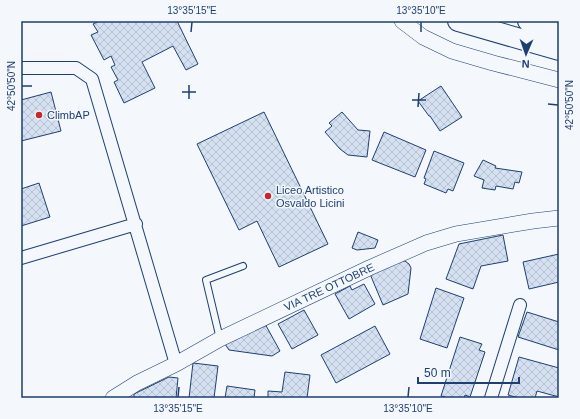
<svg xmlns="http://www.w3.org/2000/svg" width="580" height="419" font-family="Arial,sans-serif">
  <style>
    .building { fill: url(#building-cross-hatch); stroke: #1d3f73 }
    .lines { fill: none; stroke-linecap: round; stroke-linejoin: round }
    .service-casing { stroke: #1d3f73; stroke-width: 8 }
    .minor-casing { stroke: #1d3f73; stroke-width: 14 }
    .tertiary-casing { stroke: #1d3f73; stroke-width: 16 }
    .trunk-casing { stroke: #1d3f73; stroke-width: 22 }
    .service { stroke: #f4f7fb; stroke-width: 6 }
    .minor { stroke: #f4f7fb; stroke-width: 12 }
    .tertiary { stroke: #f4f7fb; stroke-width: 15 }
    .trunk { stroke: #f4f7fb; stroke-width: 20 }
    .ticks { fill: none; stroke: #1d3f73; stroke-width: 1.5 }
    .poi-dot { fill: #c62828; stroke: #f4f7fb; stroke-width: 1.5 }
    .labels { text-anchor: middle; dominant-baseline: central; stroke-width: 3; stroke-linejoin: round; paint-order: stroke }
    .poi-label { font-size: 11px; fill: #1d3f73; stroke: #f4f7fb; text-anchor: start }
    .street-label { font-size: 11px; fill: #1d3f73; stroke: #f4f7fb }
    .neatline { fill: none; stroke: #1d3f73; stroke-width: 1.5 }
    .ticks-label { font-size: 10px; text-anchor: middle; fill: #1d3f73 }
  </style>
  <defs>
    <pattern id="building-cross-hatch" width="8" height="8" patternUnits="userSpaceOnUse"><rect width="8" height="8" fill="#d5e0f0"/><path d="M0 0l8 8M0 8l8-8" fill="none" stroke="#b6c1d1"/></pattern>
  </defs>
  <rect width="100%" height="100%" fill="#f4f7fb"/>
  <path class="building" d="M99 21H177L198 64 186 70 173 46 142 62 155 88 124 103 114 82 118 80 111 67 115 65 111 56 104 60 91 35 98 32 93 24Z
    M441 86 462 117 440 131 430 116H429L418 101Z
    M51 92 61 131 21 141V100Z
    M264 112 328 244 279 267 257 221 239 230 197 144Z
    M342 112 358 130 370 131 367 157 348 155 340 149 325 132 332 126 329 123Z
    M384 132 426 150 415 177 372 160Z
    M434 151 464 163 453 191 448 189 446 193 424 184 426 179 424 178Z
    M483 160 496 166 495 168 522 172 519 183 515 182 513 189 496 186 495 190 482 188 484 180 474 176Z
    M39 183 50 217 21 226V189Z
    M358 232 378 240 375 248 357 250 352 248Z
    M503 235 508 261 481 266 473 289 446 279 459 244Z
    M559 254V282L529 289 523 262Z
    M401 261H405L409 264 411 268 408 294 383 305 370 274Z
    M364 284 375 304 349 319 335 294 350 286 352 290Z
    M436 288 464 298 447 348 420 339Z
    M304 310 318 335 292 349 278 324Z
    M527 312 559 322V350L518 337Z
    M264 322 280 351 272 356 229 350 225 344Z
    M375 326 390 354 336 383 321 355Z
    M460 337 482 344 479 350 485 352 470 397 465 395 464 398H448L441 396Z
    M519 357 559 368V397L537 391 535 398H519L508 395Z
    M193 363 218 366 214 398H189Z
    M285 372 310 375 307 398H268V391L282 392Z
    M169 377 178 378 176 398H134V394Z
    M227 386 255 390 254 398H225Z"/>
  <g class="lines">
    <defs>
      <path id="service" d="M220 339 206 280 243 266"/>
      <path id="minor" d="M21 68H76L92 79 176 364
        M21 258 136 224
        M491 398 520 305"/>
      <path id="tertiary" d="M402 21 423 37 452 51 493 63 559 80
        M113 398 137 383 176 364 220 339 369 268 426 243 456 234 533 221 559 218"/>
      <path id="trunk" d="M458 21 559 50
        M528 21 559 30"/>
    </defs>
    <use href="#service" class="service-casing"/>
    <use href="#minor" class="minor-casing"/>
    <use href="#tertiary" class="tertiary-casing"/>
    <use href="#trunk" class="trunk-casing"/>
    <use href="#service" class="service"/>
    <use href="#minor" class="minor"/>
    <use href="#tertiary" class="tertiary"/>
    <use href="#trunk" class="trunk"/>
  </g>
  <path class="ticks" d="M191 32 192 22M421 32V22M22 86H32M182 92H196M189 99V85M412 100H426M548 104 558 105M418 107 419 93M178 397 179 387M408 397 409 387"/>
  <g class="poi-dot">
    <circle cx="39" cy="115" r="4"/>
    <circle cx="268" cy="196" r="4"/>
  </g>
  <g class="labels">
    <g class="poi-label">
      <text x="47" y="115">ClimbAP</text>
      <text x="276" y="190">Liceo Artistico<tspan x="276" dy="13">Osvaldo Licini</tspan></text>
    </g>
    <g class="street-label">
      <text transform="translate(329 287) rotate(-25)">VIA TRE OTTOBRE</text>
    </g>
  </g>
  <rect width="580" height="419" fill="none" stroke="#f4f7fb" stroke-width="44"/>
  <g transform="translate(526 54) rotate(182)" stroke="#f4f7fb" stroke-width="3" paint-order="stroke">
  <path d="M0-3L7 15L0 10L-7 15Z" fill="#1d3f73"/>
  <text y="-6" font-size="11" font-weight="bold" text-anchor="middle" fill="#1d3f73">N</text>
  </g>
  <path d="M418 377v6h101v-6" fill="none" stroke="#1d3f73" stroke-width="2"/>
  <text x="424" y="377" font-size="12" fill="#1d3f73" stroke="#f4f7fb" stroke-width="3" paint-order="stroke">50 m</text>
  <rect x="22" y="22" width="536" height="375" class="neatline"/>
  <g class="ticks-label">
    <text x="192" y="14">13°35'15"E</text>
    <text x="421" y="14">13°35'10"E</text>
    <text transform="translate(11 86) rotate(-90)" y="4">42°50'50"N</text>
    <text transform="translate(569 105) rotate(-90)" y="4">42°50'50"N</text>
    <text x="178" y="412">13°35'15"E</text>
    <text x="408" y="412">13°35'10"E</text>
  </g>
</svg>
